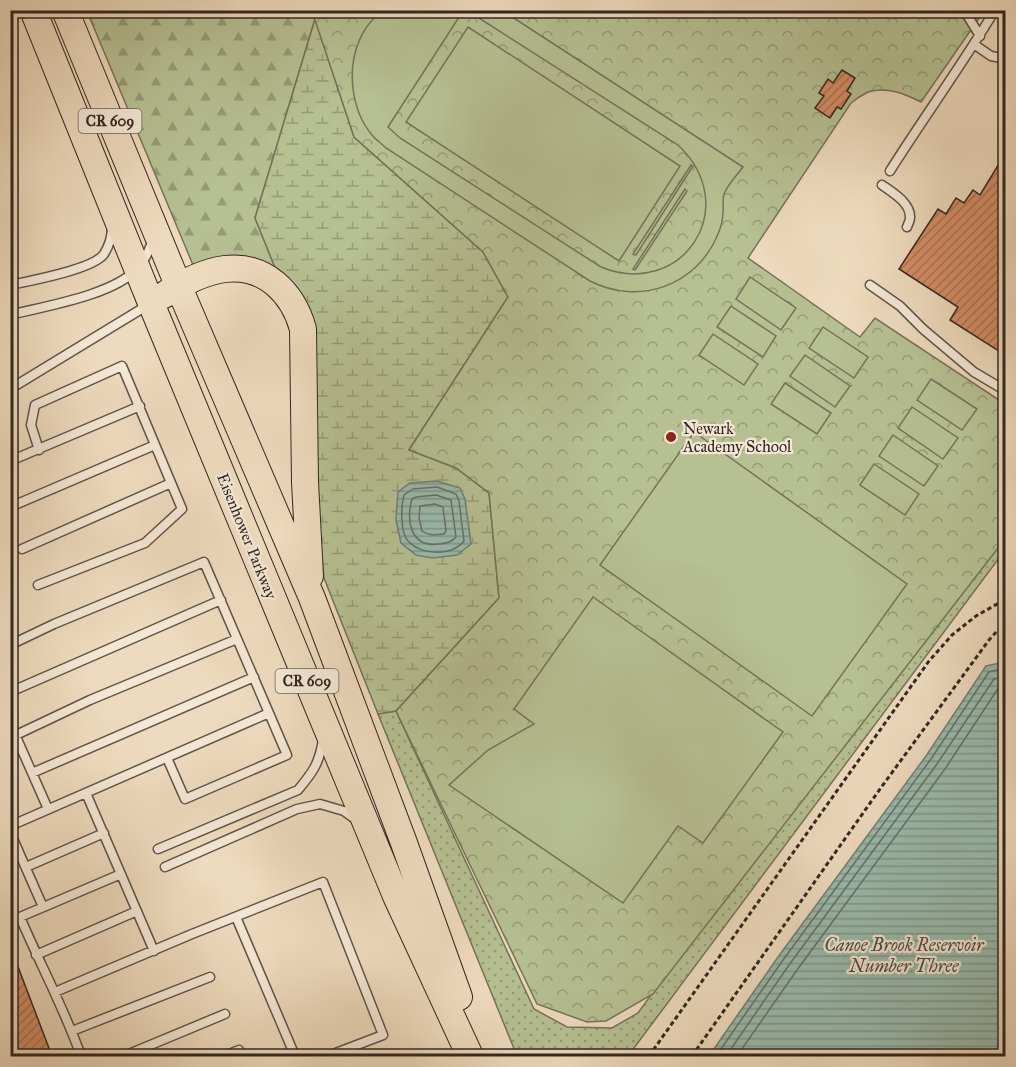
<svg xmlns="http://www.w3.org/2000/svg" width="1016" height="1067" font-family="'IM FELL Great Primer',serif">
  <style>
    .grass { fill: url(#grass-dots); stroke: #74735a; stroke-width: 1.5 }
    .forest { fill: url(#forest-firs); stroke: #74735a; stroke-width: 1.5 }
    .wetland { fill: url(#wetland-marsh); stroke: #74735a; stroke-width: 1.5 }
    .park { fill: url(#park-crowns); stroke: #74735a; stroke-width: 1.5 }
    .pitch { fill: #b6c093; stroke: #74735a; stroke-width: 1.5 }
    .water { fill: url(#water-rules); stroke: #707f76; stroke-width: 1.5 }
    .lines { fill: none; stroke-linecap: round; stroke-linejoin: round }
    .shore { stroke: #667068; stroke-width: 1.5 }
    .building { fill: url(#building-hatch); stroke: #322621; stroke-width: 1.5 }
    .lane-casing { stroke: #615348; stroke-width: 11 }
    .primary-casing { stroke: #322621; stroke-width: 28 }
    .path { stroke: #322621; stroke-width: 3; stroke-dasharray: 4.5 3; stroke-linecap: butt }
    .lane { stroke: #f4e7d5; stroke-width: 8 }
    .primary { stroke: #eedabe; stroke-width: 26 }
    .poi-dot { fill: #8f2418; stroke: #f4e7d5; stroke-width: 2 }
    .labels { text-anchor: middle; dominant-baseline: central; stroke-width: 4.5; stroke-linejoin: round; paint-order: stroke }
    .shield { fill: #f4e7d5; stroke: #6c6057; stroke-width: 1.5 }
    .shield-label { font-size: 15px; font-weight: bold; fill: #322621 }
    .poi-label { font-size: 16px; fill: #322621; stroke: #f4e7d5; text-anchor: start }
    .street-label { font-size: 16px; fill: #322621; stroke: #f4e7d5 }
    .water-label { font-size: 18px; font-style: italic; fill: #4c4b44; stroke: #f4e7d5 }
  </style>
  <defs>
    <pattern id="grass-dots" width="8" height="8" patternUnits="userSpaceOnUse" patternTransform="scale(1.5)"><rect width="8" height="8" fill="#b6c093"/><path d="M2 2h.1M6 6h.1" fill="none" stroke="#959c78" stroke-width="1.8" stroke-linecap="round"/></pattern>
    <pattern id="forest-firs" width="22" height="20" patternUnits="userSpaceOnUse" patternTransform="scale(1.5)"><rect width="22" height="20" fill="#b6c093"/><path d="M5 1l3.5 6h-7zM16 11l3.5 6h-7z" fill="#959c78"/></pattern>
    <pattern id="wetland-marsh" width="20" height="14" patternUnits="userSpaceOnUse" patternTransform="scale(1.5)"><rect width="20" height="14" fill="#b6c093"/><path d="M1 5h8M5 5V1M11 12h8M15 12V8" fill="none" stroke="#959c78"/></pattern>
    <pattern id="park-crowns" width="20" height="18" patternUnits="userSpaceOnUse" patternTransform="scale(1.5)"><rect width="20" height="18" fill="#b6c093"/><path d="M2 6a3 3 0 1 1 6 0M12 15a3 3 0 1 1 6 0" fill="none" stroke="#959c78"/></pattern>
    <pattern id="water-rules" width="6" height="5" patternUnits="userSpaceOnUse" patternTransform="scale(1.5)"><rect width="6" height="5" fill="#99bbae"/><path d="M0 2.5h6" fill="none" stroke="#7d988d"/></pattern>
    <pattern id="building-hatch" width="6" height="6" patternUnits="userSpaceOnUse" patternTransform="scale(1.5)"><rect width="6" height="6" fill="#d48d66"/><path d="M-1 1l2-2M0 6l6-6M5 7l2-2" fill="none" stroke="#ad7354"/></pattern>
  </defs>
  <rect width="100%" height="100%" fill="#eedabe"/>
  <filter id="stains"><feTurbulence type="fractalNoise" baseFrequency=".00333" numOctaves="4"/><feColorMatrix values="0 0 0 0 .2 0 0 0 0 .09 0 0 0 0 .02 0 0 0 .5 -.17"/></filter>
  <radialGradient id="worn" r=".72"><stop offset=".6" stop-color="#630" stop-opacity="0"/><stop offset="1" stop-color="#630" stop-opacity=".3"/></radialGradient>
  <path class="grass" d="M1005 513V550L628 1056H517L378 714 396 711 534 1009 567 1027 612 1028 638 1013 999 517Z"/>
  <path class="forest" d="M87 11H312L315 19 255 218 276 270 193 265Z"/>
  <path class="wetland" d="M315 19 354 137 483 252 508 297 409 450 456 468 489 493 499 598 396 711 378 714 324 578 317 512 314 331 276 270 255 218Z"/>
  <path class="park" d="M312 11H984L921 102C905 94 887 86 868 92 862 95 856 99 851 103L748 258 860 337 875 318 1005 404V539L653 994 606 1021 587 1022 537 1004 396 711 499 598 489 493 456 468 409 450 508 297 483 252 354 137Z"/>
  <path class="pitch" d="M381 11H463L388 127 400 138 601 267C682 300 744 207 678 145L468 11H503L743 167C737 175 728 184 724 194 722 199 724 206 723 212 723 220 721 227 718 234 697 286 639 306 590 281L386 148C381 143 376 140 372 135 351 110 347 70 359 41 364 29 372 19 381 11Z
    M468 27 680 166 619 261 406 122Z
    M691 165 693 166 636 255 633 254Z
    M685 189 687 191 635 270 633 269Z
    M750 277 796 308 781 330 736 299Z
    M731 306 776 336 763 357 717 327Z
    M823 327 868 357 854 378 809 348Z
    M713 334 758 364 744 385 699 355Z
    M805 355 850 386 835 407 790 376Z
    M931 379 977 409 962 430 917 400Z
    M785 383 831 413 817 434 771 404Z
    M912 407 958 438 943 459 898 428Z
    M694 432 907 584 812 716 600 565Z
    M893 435 938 466 924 486 879 456Z
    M874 464 919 494 905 515 860 485Z
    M593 597 783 732 703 843 678 826 623 903 449 785 488 750 534 724 514 709Z"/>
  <path class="water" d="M437 481 460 488 465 499 471 544 457 555 433 558 416 555 401 543 396 520 398 492 410 483Z
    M1005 662V1056H709L778 957 926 756 986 666Z"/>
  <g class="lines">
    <path class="shore" d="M437 487 456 494 459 501 464 541C452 556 422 556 408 541 400 532 401 506 404 495L413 489Z
      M436 495 451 500 456 537C451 543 446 543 439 544 410 548 406 520 412 499L416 497Z
      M435 504 443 507 446 531 444 534C436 535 429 536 422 531L419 518 420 506Z
      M716 1056 783 960 931 759 989 672 1006 668
      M726 1056 789 965 937 764 994 679 1006 676
      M737 1056 797 970 945 769 999 687 1006 685"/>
  </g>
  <path class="building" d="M842 70 855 78 847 91 851 94 841 109 837 107 830 118 815 108 824 96 819 93 828 79 833 83Z
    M1005 154V355L950 320 958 307 899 269 938 209 946 214 956 198 964 203 973 190 980 195Z
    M10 951H12L52 1056H10Z"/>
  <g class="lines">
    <defs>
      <path id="lane" d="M964 10 980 36
        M975 45 991 56 1006 59
        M890 171C924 117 962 65 995 10
        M882 185C892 192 911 203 910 218 910 221 908 224 907 227
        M10 285C30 281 94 269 104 254 109 246 112 235 112 227
        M870 285 900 306 923 329 974 372 1006 391
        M10 315C46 306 114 295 138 268 146 259 149 250 153 239
        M10 389 148 305
        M10 461 140 406
        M10 507 155 445
        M22 549 171 483
        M38 585 145 543 182 509 122 366 35 405 31 425 39 450
        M10 645 54 624 204 562 287 755 185 799 167 758
        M10 692 221 600
        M10 723 48 809
        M16 735 90 700 237 639
        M32 773 254 677
        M86 793 154 951
        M10 826 269 713
        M10 832 43 907
        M158 849 298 790C313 772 319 764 323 740
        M26 867 104 833
        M165 867 297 809 320 804 344 811 355 819
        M236 917 295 1056
        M36 955 137 911
        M55 992 192 934 323 882 383 1035 328 1056
        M72 1031 210 977
        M81 1056C64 1008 40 964 20 917L121 874
        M124 1056 225 1014
        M224 1056 239 1050"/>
      <path id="primary" d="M33 10 151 303 396 896 470 1056
        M65 10 178 285 312 598 404 843 459 997
        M164 295C182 283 203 272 225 269 265 264 293 293 303 329L305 482 310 576"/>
    </defs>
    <use href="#lane" class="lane-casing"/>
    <use href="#primary" class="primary-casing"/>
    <path class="path" d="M649 1056 929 661 952 635 976 616 1006 599
      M692 1056 880 789 989 640 1006 621"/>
    <use href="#lane" class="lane"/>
    <use href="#primary" class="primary"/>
  </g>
  <circle class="poi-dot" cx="671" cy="437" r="6"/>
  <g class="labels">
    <g class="shield">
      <rect x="78.5" y="109" width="63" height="24" rx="4.5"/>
      <rect x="275.5" y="669" width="63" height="24" rx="4.5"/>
    </g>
    <g class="shield-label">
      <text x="110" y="121">CR 609</text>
      <text x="307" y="681">CR 609</text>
    </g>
    <g class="poi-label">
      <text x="683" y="428">Newark<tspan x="683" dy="18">Academy School</tspan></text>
    </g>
    <g class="street-label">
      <text transform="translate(247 536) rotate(68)">Eisenhower Parkway</text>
    </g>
    <g class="water-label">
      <text x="904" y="945">Canoe Brook Reservoir<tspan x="904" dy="21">Number Three</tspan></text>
    </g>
  </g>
  <rect width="1016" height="1067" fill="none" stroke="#eedabe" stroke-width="36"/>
  <rect x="12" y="12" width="992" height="1043" fill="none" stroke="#322621" stroke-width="3"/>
  <rect x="18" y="18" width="980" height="1031" fill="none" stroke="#322621" stroke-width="1.5"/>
  <rect width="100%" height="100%" filter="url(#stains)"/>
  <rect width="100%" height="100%" fill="url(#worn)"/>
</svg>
